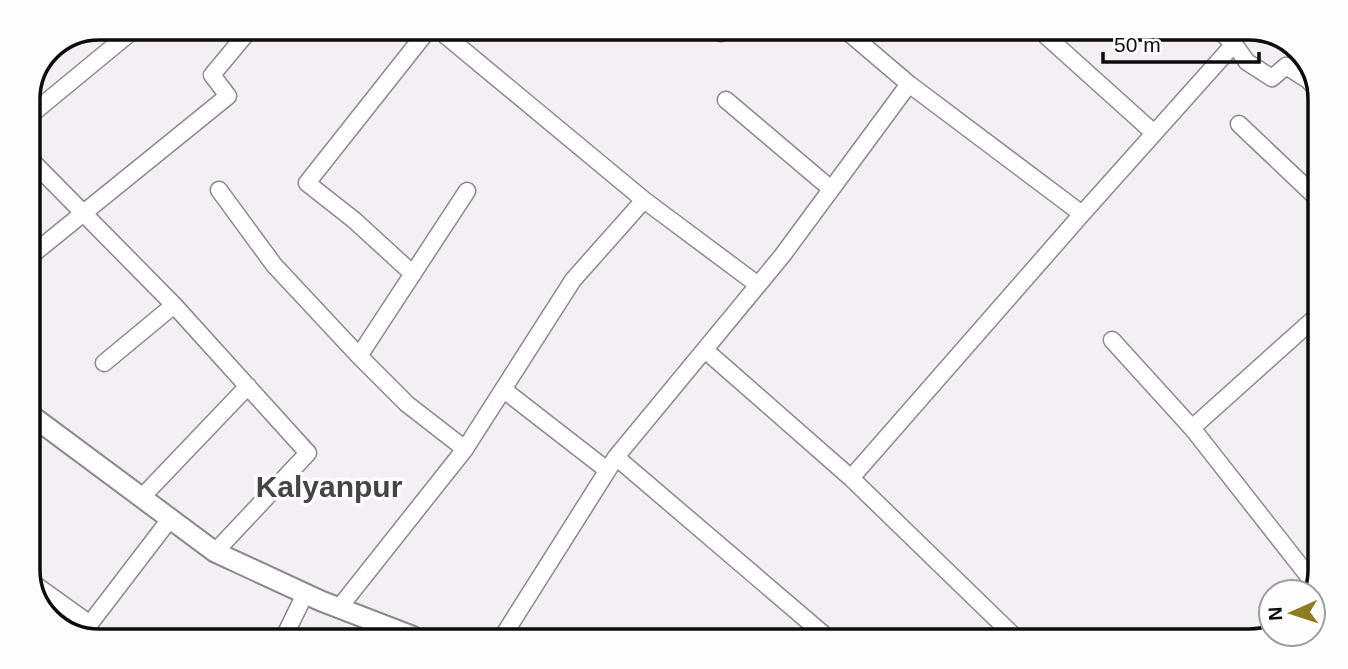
<svg xmlns="http://www.w3.org/2000/svg" width="1348" height="669" font-family="Helvetica,sans-serif">
  <style>
    .lines { fill: none; stroke-linecap: round; stroke-linejoin: round }
    .minor-casing { stroke: #8c898d; stroke-width: 19 }
    .tertiary-casing { stroke: #8c898d; stroke-width: 23 }
    .minor { stroke: #fff; stroke-width: 16 }
    .tertiary { stroke: #fff; stroke-width: 19 }
    .labels { text-anchor: middle; dominant-baseline: central; stroke-width: 7; stroke-linejoin: round; paint-order: stroke }
    .district-label { font-size: 30px; font-weight: bold; fill: #464347; stroke: #fefdfe }
    .rim { fill: none; stroke: #0c0b0d; stroke-width: 3.5 }
  </style>
  <rect width="100%" height="100%" fill="#f3eff4"/>
  <g class="lines">
    <defs>
      <path id="minor" d="M439 30 644 200
        M720 32 721 33
        M849 33 909 84
        M1044 34 1154 133
        M1234 44 1247 62 1272 78 1286 66 1308 80 1319 91
        M726 100 831 189
        M28 117 136 28
        M1239 124 1318 199
        M28 157 174 305 308 453 215 552
        M219 190 274 265 359 356 407 404 465 449
        M1082 214 1234 44 1224 35
        M28 258 228 96 212 75 247 33
        M413 274 354 220 307 183 428 30
        M1112 340 1192 428
        M705 350 851 478
        M359 356 467 191
        M104 363 174 305
        M504 390 607 470
        M616 457 828 638
        M142 497 248 386
        M30 581 90 624
        M1313 582 1192 428 1317 316
        M339 608 465 449 573 280 644 200 758 285
        M82 634 170 519
        M285 635 305 594
        M503 636 616 457 782 256 909 84 1082 214 851 478 1018 640"/>
      <path id="tertiary" d="M28 413 215 552 321 601 412 636"/>
    </defs>
    <use href="#minor" class="minor-casing"/>
    <use href="#tertiary" class="tertiary-casing"/>
    <use href="#minor" class="minor"/>
    <use href="#tertiary" class="tertiary"/>
  </g>
  <g class="labels">
    <g class="district-label">
      <text x="329" y="486">Kalyanpur</text>
    </g>
  </g>
  <path d="M0 0H1348V669H0ZM99 40H1249A59 59 0 0 1 1308 99V570A59 59 0 0 1 1249 629H99A59 59 0 0 1 40 570V99A59 59 0 0 1 99 40Z" fill="#fefdfe" fill-rule="evenodd"/>
  <path class="rim" d="M99 40H1249A59 59 0 0 1 1308 99V570A59 59 0 0 1 1249 629H99A59 59 0 0 1 40 570V99A59 59 0 0 1 99 40Z"/>
  <g transform="translate(1292 613) rotate(267)"><circle r="33" fill="#fefdfe" stroke="#9d9c9e" stroke-width="2"/>
  <path d="M0-5L12 26L0 18L-12 26Z" fill="#8d7c22"/>
  <text y="-10" font-size="19" font-weight="bold" text-anchor="middle" fill="#0c0b0d">N</text>
  </g>
  <path d="M1103 52v10h156v-10" fill="none" stroke="#0c0b0d" stroke-width="3.5"/>
  <text x="1114" y="52" font-size="21" fill="#0c0b0d" stroke="#fefdfe" stroke-width="5" paint-order="stroke">50 m</text>
</svg>
